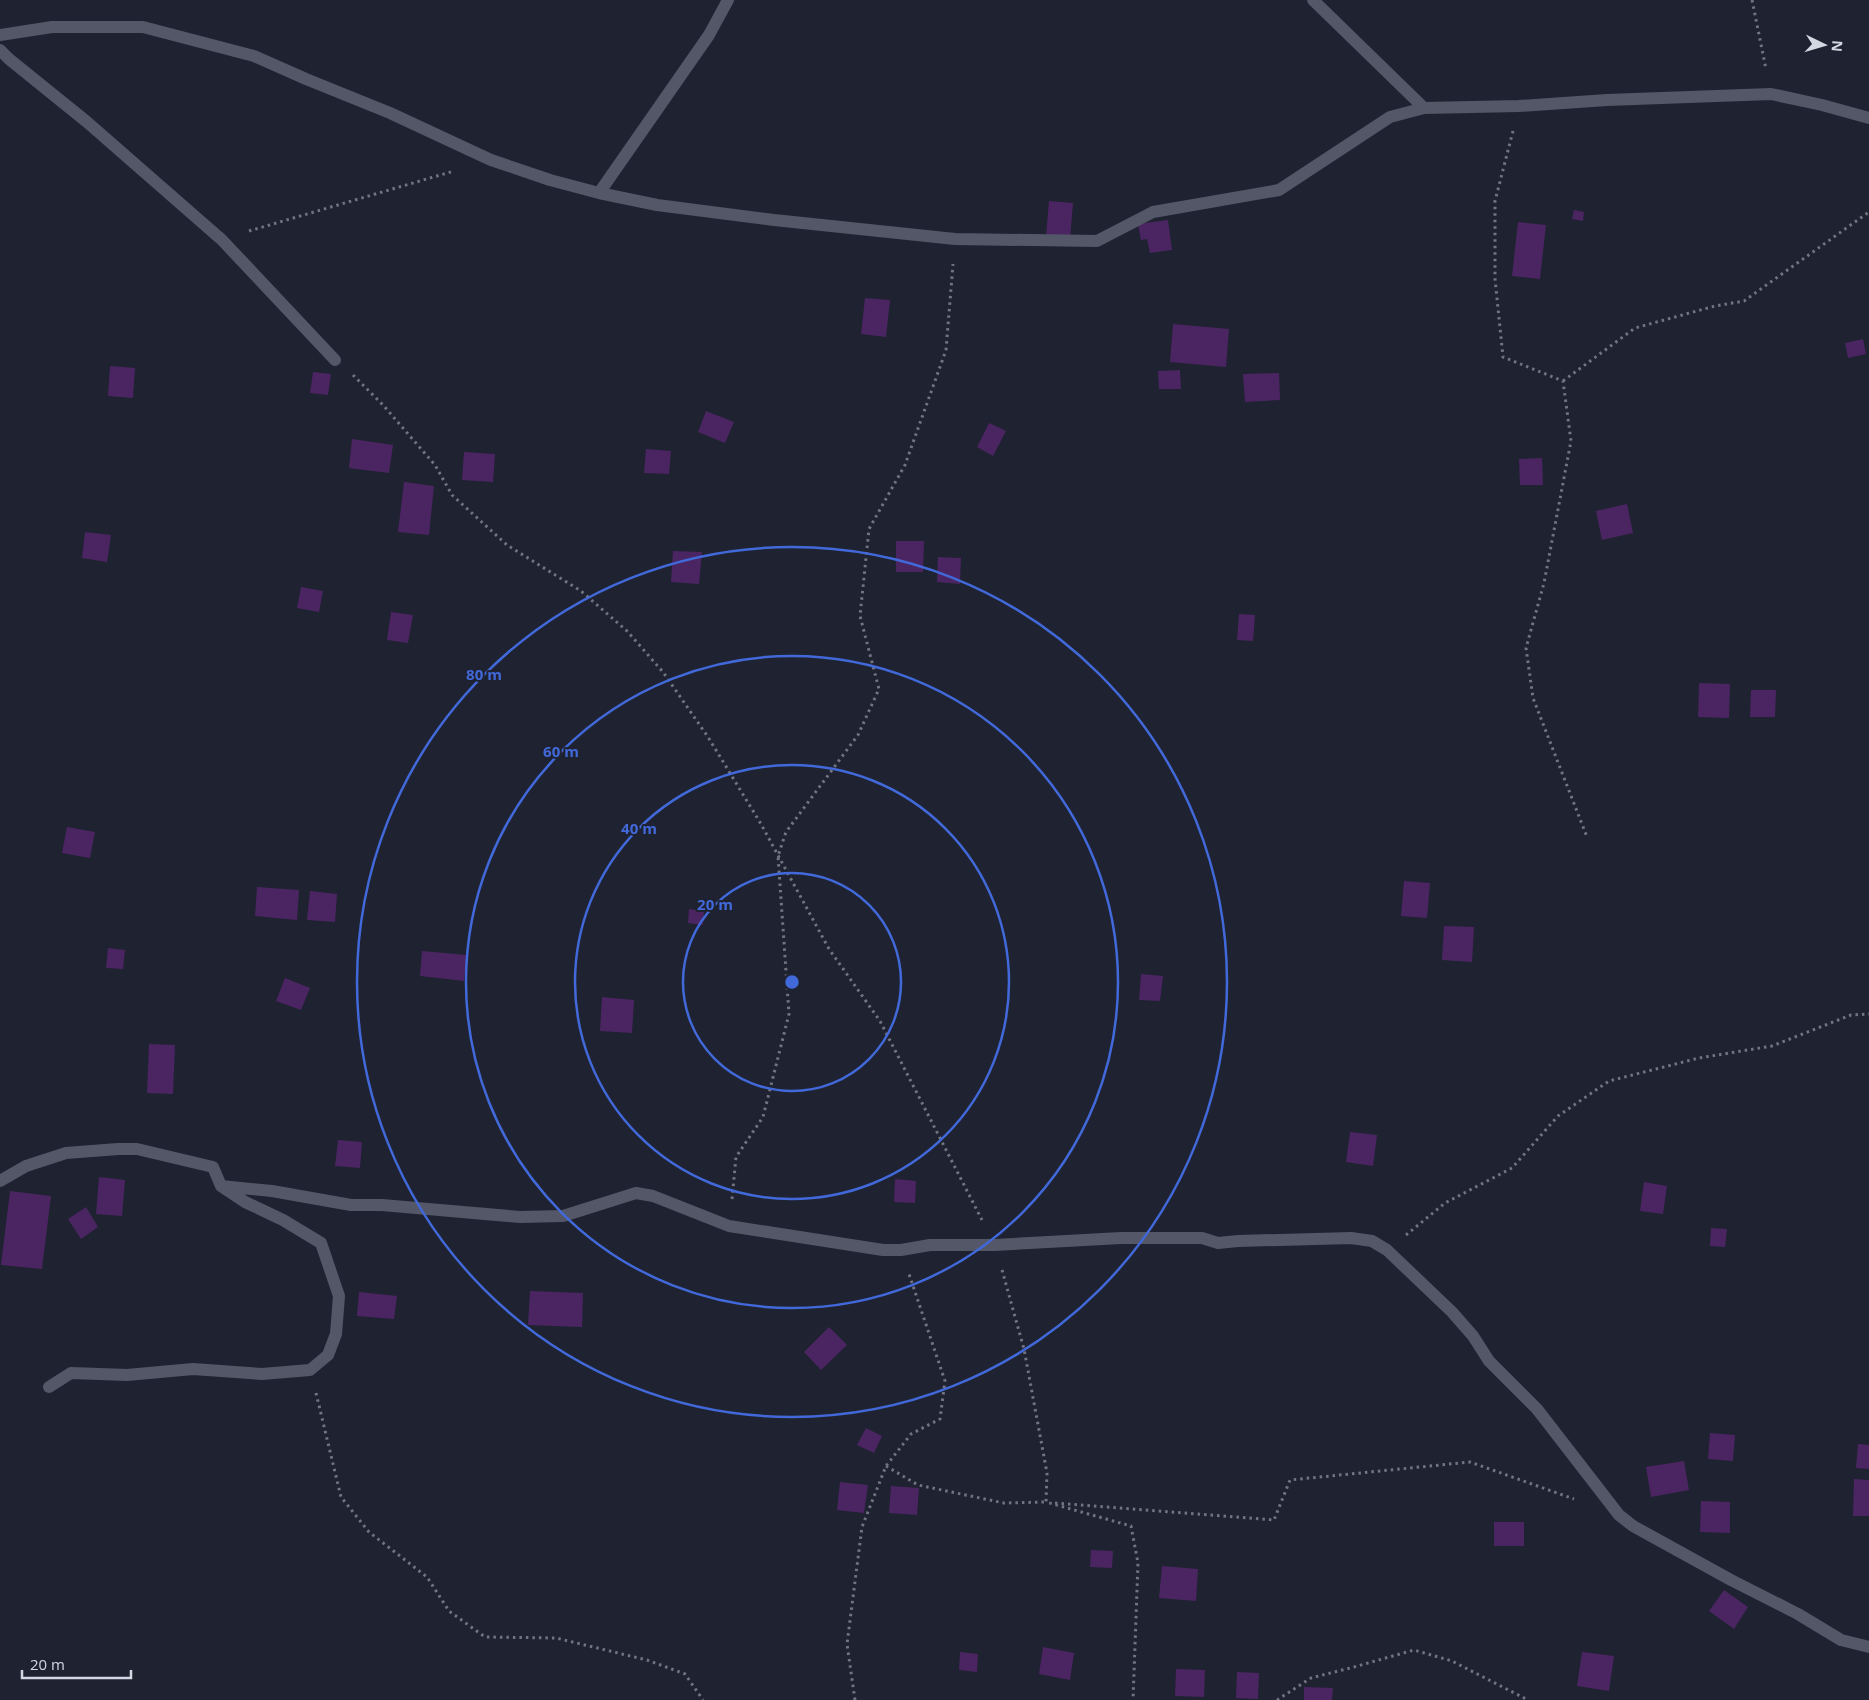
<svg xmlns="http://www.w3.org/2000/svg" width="1869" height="1700" font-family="'Open Sans',sans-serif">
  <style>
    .building { fill: #4b2562 }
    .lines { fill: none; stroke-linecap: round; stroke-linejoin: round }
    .path { stroke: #727481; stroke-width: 3; stroke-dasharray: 2.5 4; stroke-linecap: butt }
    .minor { stroke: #545768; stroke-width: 12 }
    .ring { fill: none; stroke: #4269da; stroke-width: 2.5 }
    .centre { fill: #4269da; stroke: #1f2231; stroke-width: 2.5 }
    .ring-label { font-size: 15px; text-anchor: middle; font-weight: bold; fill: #4269da; stroke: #1f2231; stroke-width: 4; stroke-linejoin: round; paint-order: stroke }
  </style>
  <rect width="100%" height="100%" fill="#1f2231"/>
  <path class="building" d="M1049 201 1073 203 1070 239 1046 237Z
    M1574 210 1584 212 1583 221 1572 219Z
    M1168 220 1172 250 1150 253 1147 239 1141 240 1138 224Z
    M1518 222 1546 225 1540 279 1512 276Z
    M865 298 890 300 886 337 861 334Z
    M1173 324 1229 329 1226 367 1170 362Z
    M1863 339 1866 354 1848 358 1845 343Z
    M110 366 135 368 133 398 108 396Z
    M1180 370 1181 389H1159L1158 371Z
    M313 372 331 374 328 395 310 393Z
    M1279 373 1280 400 1245 402 1243 374Z
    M706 411 734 422 725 443 698 432Z
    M989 423 1006 431 993 456 977 447Z
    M352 439 393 445 389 473 349 468Z
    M646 449 671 451 669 474 644 473Z
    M464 452 495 454 493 482 462 480Z
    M1542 458 1543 485H1520L1519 459Z
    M404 482 434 486 429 535 398 532Z
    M1627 504 1633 533 1602 540 1596 511Z
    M85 532 111 535 107 562 82 558Z
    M896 541H924L923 572H896Z
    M673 551 702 552 699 584 671 582Z
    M938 557 961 558 960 584 937 582Z
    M301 587 323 591 319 612 297 608Z
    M391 612 413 615 408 643 387 640Z
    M1239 614 1255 615 1253 641 1237 640Z
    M1699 683 1730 684 1729 718 1698 717Z
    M1751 690H1776L1775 717H1750Z
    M67 827 95 832 90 858 62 853Z
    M1404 881 1430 883 1427 918 1401 916Z
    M257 887 299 890 297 920 255 916Z
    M310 891 337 894 335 922 307 920Z
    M689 909 704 911 703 925 688 923Z
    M1444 926 1474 927 1472 962 1442 960Z
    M108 948 125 950 123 969 106 968Z
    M422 951 467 955 464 981 420 976Z
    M1141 974 1163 976 1160 1001 1139 1000Z
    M285 978 310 988 301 1010 276 1001Z
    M602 997 634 1000 632 1033 600 1031Z
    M149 1044 175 1045 173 1094 147 1093Z
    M1350 1132 1377 1135 1373 1166 1346 1162Z
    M338 1140 362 1142 360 1168 335 1166Z
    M99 1177 125 1180 122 1216 96 1214Z
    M895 1179 916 1181 915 1203 894 1202Z
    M1644 1182 1667 1186 1663 1214 1640 1211Z
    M10 1191 51 1196 42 1269 1 1265Z
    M86 1207 98 1227 81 1239 68 1219Z
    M1711 1228 1727 1229 1725 1247 1710 1246Z
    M530 1291 583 1293 582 1327 528 1325Z
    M359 1292 397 1296 394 1319 357 1316Z
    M829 1327 847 1345 821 1370 804 1352Z
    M866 1428 882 1436 874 1453 857 1445Z
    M1710 1433 1735 1435 1733 1461 1708 1459Z
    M1858 1444 1869 1445V1469L1856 1468Z
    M1684 1461 1689 1490 1651 1497 1646 1467Z
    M1854 1479 1869 1480V1516H1853Z
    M840 1482 868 1485 864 1513 837 1510Z
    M891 1486 919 1488 917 1515 889 1513Z
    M1701 1501 1730 1502V1533L1700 1532Z
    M1494 1522H1524V1546H1494Z
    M1091 1550 1113 1551 1112 1568 1090 1567Z
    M1162 1566 1198 1569 1196 1601 1159 1598Z
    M1724 1590 1748 1607 1734 1629 1709 1611Z
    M1043 1647 1074 1653 1070 1680 1039 1674Z
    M960 1652 978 1654 977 1672 959 1670Z
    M1582 1652 1614 1656 1609 1691 1577 1686Z
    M1176 1669 1205 1670 1204 1697 1175 1696Z
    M1237 1672 1259 1673 1258 1699 1236 1698Z
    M1304 1687 1333 1688 1332 1700H1304Z"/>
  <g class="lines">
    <path class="path" d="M1752 0 1766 69
      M1513 131 1495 201V279L1503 357 1563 381 1571 441 1544 583 1526 648 1533 698 1587 837
      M249 231 454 171
      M353 375 383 405 435 465 452 495 507 545 581 591 627 631 663 672 708 737 761 824 829 949 880 1021 982 1220
      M1563 381 1635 328 1715 306 1744 301 1869 212
      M732 1199 736 1157 763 1117 789 1014 778 856 786 832 858 735 879 689 860 616 869 529 905 465 946 350 953 264
      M1406 1235 1445 1203 1512 1168 1558 1116 1609 1081 1699 1058 1772 1046 1851 1015 1869 1014
      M1002 1270 1024 1349 1047 1473 1046 1502 1131 1526 1138 1563 1133 1700
      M316 1393 341 1497 369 1532 427 1577 449 1611 485 1637 556 1638 647 1660 685 1674 703 1700
      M886 1466 918 1485 1004 1503 1046 1502
      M1055 1503 1274 1520 1290 1480 1470 1462 1574 1499
      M855 1700 847 1644 862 1527 886 1466 911 1434 940 1419 945 1381 909 1274
      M1277 1700 1311 1678 1354 1667 1414 1650 1452 1661 1528 1700"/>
    <path class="minor" d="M1313 0 1424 108
      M0 35 52 27H143L254 56 306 79 390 113 491 160 550 180 599 193 657 205 774 220 955 239 1097 241 1153 212 1279 190 1390 117 1424 108 1519 106 1607 100 1771 94 1822 105 1869 118
      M0 50 9 59 87 122 222 240 335 360
      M599 193 709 35 728 0
      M0 1181 26 1166 66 1153 118 1149H137L213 1167 221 1186 245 1202 283 1220 321 1243 339 1296 336 1334 328 1355 310 1370 262 1374 193 1369 127 1375 71 1373 49 1387
      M221 1186 272 1191 351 1205H382L520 1217 563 1216 636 1193 653 1196 729 1226 883 1250H901L930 1245H995L1121 1238H1202L1218 1243 1238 1241 1351 1238 1372 1241 1387 1250 1452 1312 1473 1336 1489 1361 1537 1409 1619 1515 1633 1526 1731 1580 1798 1614 1841 1640 1869 1647"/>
  </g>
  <g class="ring">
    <circle cx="792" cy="982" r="109"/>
    <circle cx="792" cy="982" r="217"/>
    <circle cx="792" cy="982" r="326"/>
    <circle cx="792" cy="982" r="435"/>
  </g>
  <circle cx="792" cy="982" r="8" class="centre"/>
  <g class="ring-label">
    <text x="484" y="680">80 m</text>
    <text x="561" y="757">60 m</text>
    <text x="639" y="834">40 m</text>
    <text x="715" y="910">20 m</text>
  </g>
  <g transform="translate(1824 45) rotate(95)" stroke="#1f2231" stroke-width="4" paint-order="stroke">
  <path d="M0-4L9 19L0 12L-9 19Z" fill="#d4d6e1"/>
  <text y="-8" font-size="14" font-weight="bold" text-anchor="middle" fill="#d4d6e1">N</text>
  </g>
  <path d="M22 1670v8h109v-8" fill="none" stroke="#d4d6e1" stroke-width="2.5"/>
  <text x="30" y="1670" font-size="15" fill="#d4d6e1" stroke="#1f2231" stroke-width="4" paint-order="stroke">20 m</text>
</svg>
